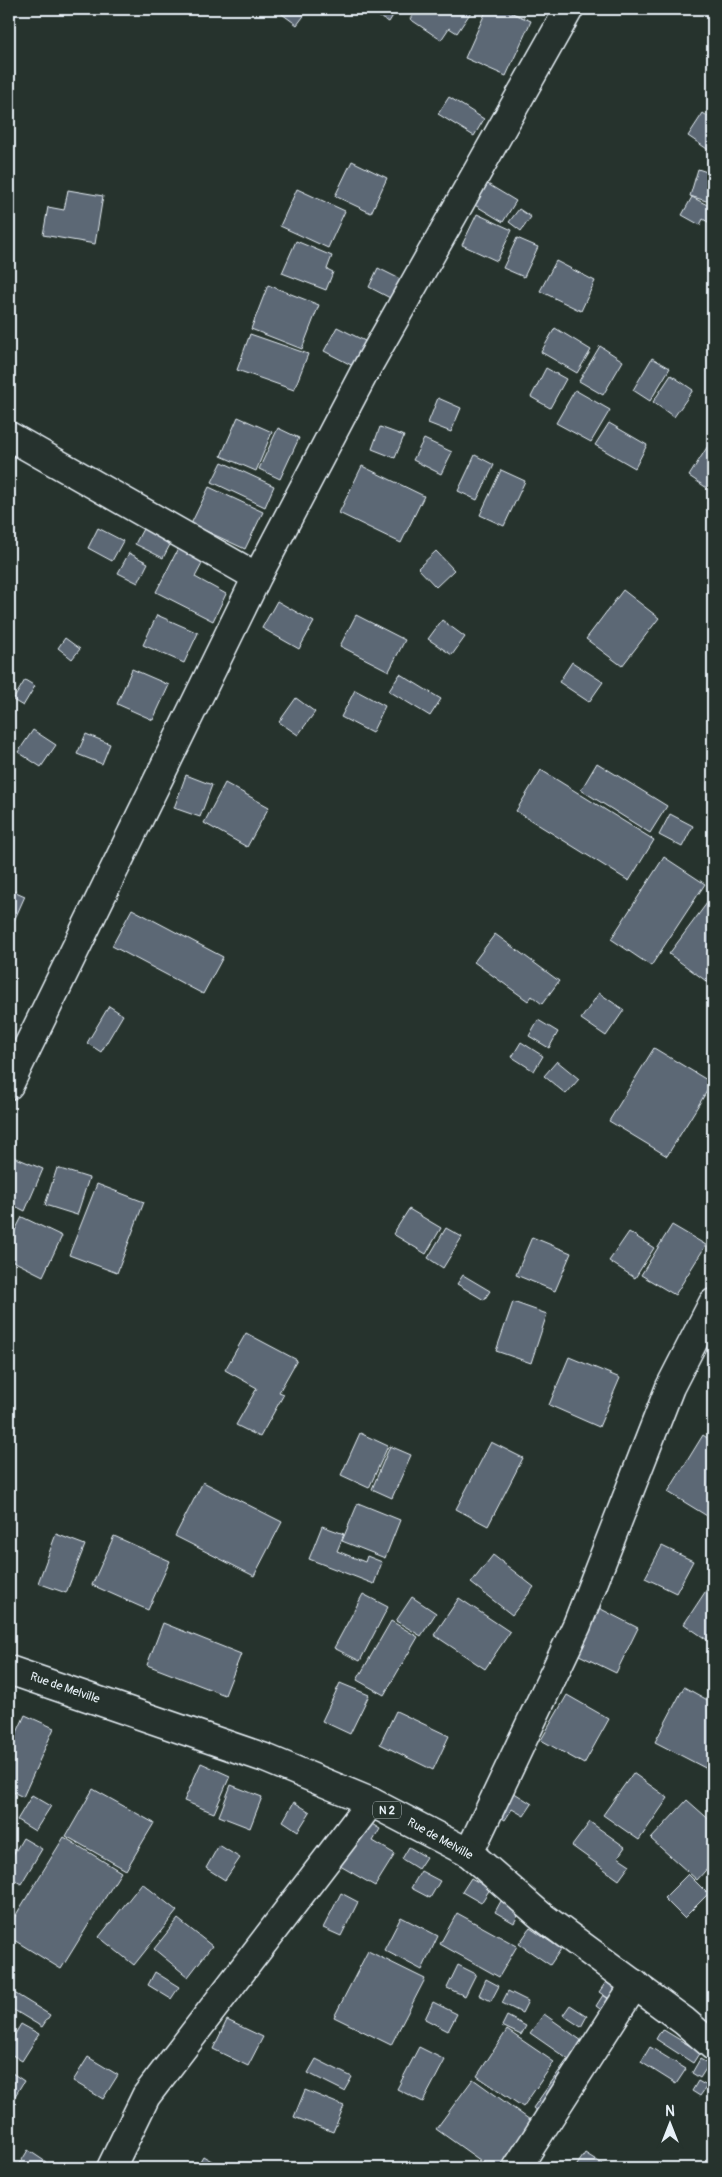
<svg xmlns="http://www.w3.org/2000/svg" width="722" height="2177" font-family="Pangolin,sans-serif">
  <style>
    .building { fill: #5c6774; stroke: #e8f1f8 }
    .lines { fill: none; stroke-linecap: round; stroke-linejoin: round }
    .street-casing { stroke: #e8f1f8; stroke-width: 31 }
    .primary-casing { stroke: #e8f1f8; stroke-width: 31 }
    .street { stroke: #26332d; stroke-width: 28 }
    .primary { stroke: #26332d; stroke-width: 28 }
    .labels { text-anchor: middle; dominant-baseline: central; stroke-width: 4; stroke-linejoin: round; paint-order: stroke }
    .shield { fill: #26332d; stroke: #aeb8bb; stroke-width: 1 }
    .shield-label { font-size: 11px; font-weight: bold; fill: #e8f1f8 }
    .street-label { font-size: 12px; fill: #e8f1f8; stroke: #26332d }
  </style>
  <rect width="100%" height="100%" fill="#26332d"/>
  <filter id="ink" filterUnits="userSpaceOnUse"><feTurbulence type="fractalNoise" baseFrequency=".02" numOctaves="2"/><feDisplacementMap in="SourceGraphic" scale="10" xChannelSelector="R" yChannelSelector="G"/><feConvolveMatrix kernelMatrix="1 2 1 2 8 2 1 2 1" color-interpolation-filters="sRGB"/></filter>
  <g filter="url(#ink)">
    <path class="building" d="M275 9H309L297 25Z
      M374 9H397L389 22 372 13Z
      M408 9H473L457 33 449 28 441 40 410 19 414 13Z
      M487 9H503L531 21 506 76 465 58Z
      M449 97 484 119 474 136 438 114Z
      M703 113 713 120V153L688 136Z
      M352 161 387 178 371 213 335 196Z
      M698 169 713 174V203L690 196Z
      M481 180 516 201 503 222 468 201Z
      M297 189 345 211 328 248 280 226Z
      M68 190 103 196 95 244 43 235 48 207 64 210Z
      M692 197 713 208V225L703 219 700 225 682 215Z
      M519 209 531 217 521 231 509 222Z
      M477 214 512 230 497 261 462 245Z
      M517 238 538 247 524 277 503 268Z
      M296 241 332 256 327 269 333 272 326 290 282 273Z
      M556 261 595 281 581 311 540 291Z
      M378 268 402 280 392 299 369 287Z
      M268 285 319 305 302 349 251 329Z
      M337 327 369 343 357 368 324 351Z
      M555 328 591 350 577 373 541 352Z
      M250 334 308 354 294 390 237 370Z
      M600 346 623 361 603 395 579 381Z
      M652 358 670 368 650 401 633 390Z
      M546 368 566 379 550 408 531 397Z
      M671 375 693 390 674 417 653 402Z
      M575 390 610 410 591 442 556 423Z
      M438 398 461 408 451 432 428 423Z
      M238 417 272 432 256 471 221 456Z
      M609 423 647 445 635 468 595 445Z
      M380 427 404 436 395 458 372 449Z
      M278 428 299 438 280 479 259 469Z
      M424 439 452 452 441 474 413 460Z
      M711 441 713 442V492L689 476Z
      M475 455 494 465 477 500 458 491Z
      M222 462 274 486 265 507 212 482Z
      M362 466 424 496 401 543 339 513Z
      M501 470 525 481 504 526 480 515Z
      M209 487 263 512 245 549 191 524Z
      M144 527 172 541 163 558 135 544Z
      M98 528 123 541 112 561 88 548Z
      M179 547 204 560 195 577 226 594 213 621 156 592Z
      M436 551 454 570 436 587 418 568Z
      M129 553 148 563 138 583 118 573Z
      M623 590 659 618 622 666 586 639Z
      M277 601 314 622 299 649 262 628Z
      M157 615 198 633 184 663 143 645Z
      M356 615 405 640 389 671 340 646Z
      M442 620 465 637 452 655 428 639Z
      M65 638 80 649 72 659 58 648Z
      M572 662 603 682 589 702 559 682Z
      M132 669 169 685 153 720 117 704Z
      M400 674 441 699 430 716 389 691Z
      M25 680 35 686 23 706 13 700Z
      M355 690 385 706 372 733 341 717Z
      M296 698 315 712 298 735 279 722Z
      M33 730 56 745 41 767 18 752Z
      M86 734 110 744 102 764 77 754Z
      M597 763 667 806 650 833 581 790Z
      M541 770 654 840 629 881 516 811Z
      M186 775 212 785 200 817 174 808Z
      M225 783 269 807 247 847 204 823Z
      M670 814 693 826 682 847 659 835Z
      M664 857 705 884 651 966 611 939Z
      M9 889 25 896 9 932Z
      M713 895V986L669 954Z
      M132 909 223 957 203 994 112 946Z
      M495 934 559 981 542 1004 532 996 528 1001 474 962Z
      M599 993 624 1010 606 1036 581 1019Z
      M109 1006 123 1015 101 1052 87 1043Z
      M538 1020 558 1032 549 1048 529 1036Z
      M521 1042 543 1056 534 1071 512 1057Z
      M654 1048 712 1083 667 1156 609 1121Z
      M557 1061 579 1079 566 1094 544 1076Z
      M9 1155 43 1169 25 1211 9 1203Z
      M57 1168 89 1178 77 1215 45 1205Z
      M97 1184 144 1202 117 1273 69 1255Z
      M409 1209 441 1228 426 1254 393 1234Z
      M22 1217 62 1236 43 1276 9 1259V1242Z
      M672 1225 706 1245 675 1295 641 1275Z
      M446 1228 462 1237 443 1268 428 1258Z
      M629 1232 654 1248 635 1278 609 1261Z
      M532 1237 571 1253 555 1291 516 1275Z
      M463 1275 490 1291 484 1300 457 1284Z
      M513 1302 547 1314 531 1363 496 1351Z
      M246 1333 297 1360 279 1392 284 1394 260 1437 236 1425 257 1388 225 1370Z
      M569 1357 620 1378 599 1427 549 1405Z
      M360 1433 388 1446 369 1488 341 1475Z
      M703 1435 713 1442 712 1519 668 1492Z
      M491 1442 523 1458 488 1526 456 1509Z
      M390 1446 411 1455 392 1498 372 1489Z
      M203 1482 282 1522 254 1576 175 1536Z
      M358 1503 400 1520 385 1558 342 1541Z
      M322 1526 344 1534 337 1551 365 1562 367 1556 382 1562 374 1584 309 1559Z
      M56 1534 85 1545 66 1593 38 1583Z
      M114 1536 170 1561 148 1610 92 1585Z
      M662 1546 693 1561 676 1593 645 1578Z
      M493 1555 534 1587 512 1615 471 1583Z
      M713 1580V1644L684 1624Z
      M363 1594 388 1607 360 1661 334 1648Z
      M412 1597 436 1613 421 1636 396 1621Z
      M459 1598 510 1632 485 1669 434 1635Z
      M599 1608 638 1628 616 1673 577 1654Z
      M391 1621 418 1637 384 1695 357 1680Z
      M163 1623 241 1654 225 1695 147 1665Z
      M340 1683 369 1695 350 1734 322 1721Z
      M684 1687 713 1703V1772L655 1742Z
      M567 1695 609 1719 584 1764 541 1740Z
      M396 1711 449 1736 433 1770 380 1744Z
      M25 1715 54 1728 23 1797 9 1790V1750Z
      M201 1763 230 1776 214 1813 184 1801Z
      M633 1773 668 1798 639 1840 603 1815Z
      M231 1785 262 1797 250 1828 219 1816Z
      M93 1789 154 1823 126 1870 66 1836Z
      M508 1789 532 1804 524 1816 512 1809 505 1820 493 1813Z
      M32 1795 51 1806 35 1831 17 1820Z
      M687 1800 713 1823V1862L697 1880 651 1839Z
      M294 1802 310 1812 298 1831 283 1821Z
      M362 1818 380 1829 373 1841 395 1854 375 1886 335 1863Z
      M590 1822 625 1847 618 1857 630 1865 619 1880 572 1846Z
      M64 1837 121 1872 61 1969 9 1937V1926Z
      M23 1838 42 1849 21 1884 9 1877V1862Z
      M219 1845 240 1858 225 1880 206 1868Z
      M409 1847 426 1857 418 1869 402 1859Z
      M421 1871 440 1881 430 1898 411 1888Z
      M688 1874 708 1894 684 1918 664 1898Z
      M471 1878 490 1889 481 1903 462 1892Z
      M142 1883 177 1911 134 1965 99 1937Z
      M341 1893 358 1902 341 1936 323 1928Z
      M501 1901 520 1912 514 1923 495 1912Z
      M457 1913 517 1946 499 1977 440 1944Z
      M401 1917 438 1936 422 1970 384 1950Z
      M178 1919 212 1946 188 1977 154 1949Z
      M530 1928 561 1949 550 1965 519 1944Z
      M368 1951 425 1979 391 2045 334 2017Z
      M458 1965 476 1974 465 1996 447 1988Z
      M155 1972 179 1987 171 1999 148 1985Z
      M486 1979 499 1986 491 2001 479 1995Z
      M606 1982 621 1992 614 2002 599 1992Z
      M11 1991 50 2015 42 2027 9 2007V1995Z
      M508 1991 528 2001 522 2013 502 2003Z
      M603 1995 615 2004 608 2015 596 2006Z
      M433 2002 457 2014 448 2031 425 2019Z
      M570 2005 587 2016 581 2027 563 2015Z
      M544 2014 582 2041 569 2060 530 2033Z
      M507 2016 526 2026 521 2035 502 2026Z
      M227 2020 263 2037 248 2066 213 2049Z
      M21 2024 39 2034 22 2061 9 2053V2044Z
      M662 2029 700 2052 693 2063 656 2039Z
      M507 2030 554 2062 523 2107 477 2076Z
      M419 2047 445 2060 423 2102 397 2089Z
      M650 2047 686 2069 676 2084 641 2062Z
      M88 2057 118 2075 103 2099 73 2081Z
      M316 2059 352 2077 344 2091 308 2073Z
      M700 2059 709 2064 700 2078 692 2073Z
      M567 2060 578 2068 543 2116 533 2108Z
      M9 2071 24 2081 12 2101 9 2099Z
      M473 2079 537 2125 506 2168H491L436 2129Z
      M698 2081 707 2086 700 2096 692 2091Z
      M305 2090 344 2106 333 2132 294 2117Z
      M28 2150 46 2162 42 2168H24L19 2165Z
      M585 2153 609 2168H575Z
      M203 2156 224 2168H196Z
      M9 2162 17 2167V2168H9Z"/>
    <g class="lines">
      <defs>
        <path id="street" d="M9 436 257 577
          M9 1085 257 577 364 373 569 9
          M469 1853 577 1625 670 1387 713 1303
          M111 2168 146 2096 371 1802
          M517 2168 635 1984"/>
        <path id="primary" d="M9 1670 265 1758 371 1802 469 1853 540 1915 684 2021 713 2046"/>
      </defs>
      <use href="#street" class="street-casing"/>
      <use href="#primary" class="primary-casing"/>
      <use href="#street" class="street"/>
      <use href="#primary" class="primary"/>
    </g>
  </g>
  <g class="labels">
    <rect class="shield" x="373" y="1801.5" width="28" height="17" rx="4"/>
    <g class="shield-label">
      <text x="387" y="1810">N 2</text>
    </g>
    <g class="street-label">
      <text transform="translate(65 1688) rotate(19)">Rue de Melville</text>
      <text transform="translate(440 1839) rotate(29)">Rue de Melville</text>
    </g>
  </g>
  <rect width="722" height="2177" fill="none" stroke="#26332d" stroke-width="30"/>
  <rect x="15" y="15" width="692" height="2147" fill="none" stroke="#e8f1f8" stroke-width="2" filter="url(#ink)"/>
  <g transform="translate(670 2124)" stroke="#26332d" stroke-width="4" paint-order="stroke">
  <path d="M0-4L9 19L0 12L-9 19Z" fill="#e8f1f8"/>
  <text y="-8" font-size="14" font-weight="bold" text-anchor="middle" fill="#e8f1f8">N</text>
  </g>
</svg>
